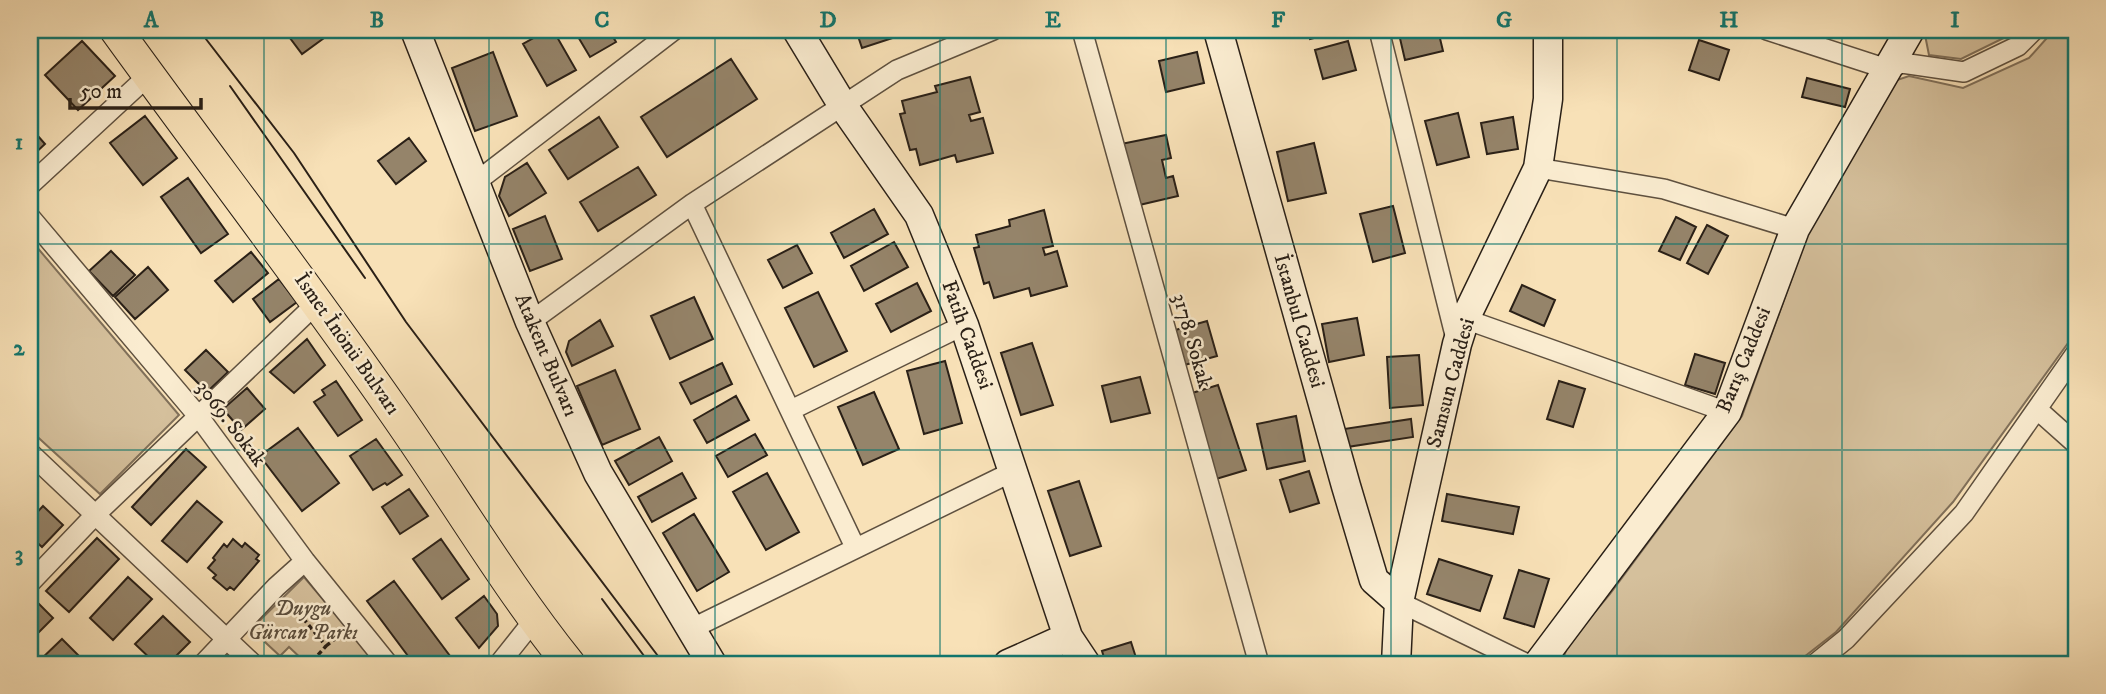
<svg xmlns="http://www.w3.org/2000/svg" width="2106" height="694" font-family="'IM FELL DW Pica',serif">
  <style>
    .green { fill: #d5c09c; stroke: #80705a; stroke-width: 2 }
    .building { fill: #95846a; stroke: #2a2017; stroke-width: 2 }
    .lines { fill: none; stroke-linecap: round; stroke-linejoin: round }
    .street-casing { stroke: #5e503f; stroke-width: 22 }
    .secondary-casing { stroke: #2a2017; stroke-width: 31 }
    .primary-casing { stroke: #2a2017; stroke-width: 34 }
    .path { stroke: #2a2017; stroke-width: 3.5; stroke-dasharray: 5 3.5; stroke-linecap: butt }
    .street { stroke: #faecd0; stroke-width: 19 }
    .secondary { stroke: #faecd0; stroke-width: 28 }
    .primary { stroke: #f8e1b7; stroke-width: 32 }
    .tram { stroke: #2a2017; stroke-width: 2 }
    .grid { fill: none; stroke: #0f766e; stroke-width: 2; stroke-opacity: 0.55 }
    .labels { text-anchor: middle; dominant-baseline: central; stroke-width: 5; stroke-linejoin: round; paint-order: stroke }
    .street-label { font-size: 21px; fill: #2a2017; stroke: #faecd0 }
    .park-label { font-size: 21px; font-style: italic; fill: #5d503f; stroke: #faecd0 }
    .neatline { fill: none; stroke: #0f766e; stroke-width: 2.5 }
    .grid-label { font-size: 23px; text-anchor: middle; font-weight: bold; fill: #0f766e }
  </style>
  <rect width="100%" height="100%" fill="#f8e1b7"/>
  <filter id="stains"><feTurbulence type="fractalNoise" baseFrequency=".00286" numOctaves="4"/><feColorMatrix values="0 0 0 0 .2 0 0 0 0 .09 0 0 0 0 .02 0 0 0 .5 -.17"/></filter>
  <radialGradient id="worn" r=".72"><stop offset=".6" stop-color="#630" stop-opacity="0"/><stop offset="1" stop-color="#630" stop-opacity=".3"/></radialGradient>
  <path class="green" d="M1924 30H2020L1961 59 1929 55Z
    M2054 30H2076V332L1953 502 1836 632 1795 664H1561L1569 643 1610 594 1742 416 1807 236 1894 81 1909 76 1963 88 2029 58Z
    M30 239 179 415 100 494 30 430Z
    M304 577 378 664H307L289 647 280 656 251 629Z"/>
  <path class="building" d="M284 30H335L302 54Z
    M548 30H553L576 70 547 86 523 44Z
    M574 30H609L616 42 590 57Z
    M856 30H917L862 48Z
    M1307 30H1345L1310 39Z
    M1417 30H1438L1443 51 1405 60 1399 34Z
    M1699 40 1729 50 1719 80 1689 70Z
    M82 41 115 76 78 110 45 75Z
    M1348 41 1356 70 1323 79 1315 50Z
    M493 52 517 116 475 131 452 68Z
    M1197 52 1204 83 1166 92 1159 61Z
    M731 59 757 99 667 157 641 117Z
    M970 77 980 112 969 115 971 121 983 118 993 153 957 162 955 155 920 165 916 149 910 150 900 114 905 113 902 101 937 92 935 86Z
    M1807 78 1850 89 1845 107 1802 97Z
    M1458 113 1469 157 1437 165 1425 121Z
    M145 116 177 158 143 185 110 143Z
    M599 117 618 147 568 179 549 150Z
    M1513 117 1518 149 1487 154 1481 123Z
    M30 127 45 144 30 158Z
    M1166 135 1171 158 1162 160 1166 178 1173 176 1178 196 1135 206 1121 144Z
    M409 138 426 161 396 184 378 161Z
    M1314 143 1326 193 1288 201 1277 152Z
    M527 163 546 193 509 216 499 196 505 177Z
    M638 167 656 195 598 231 580 202Z
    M188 178 228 234 201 253 161 197Z
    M1393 206 1405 253 1373 262 1360 214Z
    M874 209 888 234 844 258 831 233Z
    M1044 210 1053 246 1043 248 1045 255 1057 251 1067 286 1031 296 1029 288 994 298 989 282 984 284 974 248 979 247 976 235 1010 226 1009 220Z
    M545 216 562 259 530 271 513 229Z
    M1676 217 1696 227 1680 260 1659 251Z
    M1707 225 1728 236 1708 274 1687 263Z
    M894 242 908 267 864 291 851 266Z
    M797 245 812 273 783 288 768 260Z
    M111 251 135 275 113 296 89 271Z
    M251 252 268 273 233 302 215 281Z
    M148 267 168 290 135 319 115 297Z
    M279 279 297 302 270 322 253 299Z
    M917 283 931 311 891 332 876 304Z
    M1522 285 1555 300 1544 326 1510 311Z
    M818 292 847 351 814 367 785 308Z
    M694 297 713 339 670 359 651 316Z
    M1357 318 1364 355 1329 362 1322 324Z
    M600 320 613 346 572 366 566 352 569 341Z
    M1207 321 1217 356 1181 366 1172 331Z
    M307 339 325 365 294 393 270 372Z
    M1032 343 1053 405 1021 415 1001 353Z
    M206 350 228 372 207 392 185 370Z
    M1695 354 1725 363 1715 394 1685 385Z
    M1419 355 1423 405 1390 408 1387 357Z
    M945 361 962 423 924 434 907 371Z
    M722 363 732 384 691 404 680 383Z
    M615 370 640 429 602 445 577 386Z
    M1140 377 1150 413 1111 422 1102 386Z
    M336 381 362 420 338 436 314 402 325 395 322 390Z
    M1559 381 1585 389 1573 427 1547 419Z
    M1218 385 1246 470 1216 479 1189 394Z
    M247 388 265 409 241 430 223 409Z
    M874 392 899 449 863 465 838 407Z
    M736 396 749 420 707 443 694 420Z
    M1296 416 1305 461 1267 469 1257 424Z
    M1411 419 1413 437 1347 447 1344 429Z
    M298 428 339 483 302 511 260 456Z
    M755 434 767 455 728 477 716 456Z
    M659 437 672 461 629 485 615 461Z
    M376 439 402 475 387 485 385 483 373 490 350 456Z
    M186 449 206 467 151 525 132 507Z
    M1309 471 1319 503 1290 512 1280 480Z
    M682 473 696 498 652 522 638 497Z
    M767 473 799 532 766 550 733 492Z
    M1079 481 1101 546 1070 556 1048 491Z
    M409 489 428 516 400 534 382 507Z
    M1447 494 1519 507 1513 534 1442 521Z
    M197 501 222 522 187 562 162 541Z
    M43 506 63 525 42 547 30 536V520Z
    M694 514 729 572 697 591 663 533Z
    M97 538 119 559 69 612 46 591Z
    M233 539 242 547 245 543 259 555 256 559 259 561 234 590 230 587 227 590 213 578 216 575 208 568 215 560 213 558 224 544 227 547Z
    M441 539 469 579 442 599 413 559Z
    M1439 559 1492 576 1480 611 1427 594Z
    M1519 570 1549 579 1534 627 1504 618Z
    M128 577 152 599 113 640 90 618Z
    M394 581 456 664H414L367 601Z
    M484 596 497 614 498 626 479 648 456 618Z
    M37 602 53 618 30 641V609Z
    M163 616 190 642 168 664H156L135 644Z
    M62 639 87 664H36Z
    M1131 642 1138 664H1106L1102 651Z"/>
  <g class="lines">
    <defs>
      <path id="street" d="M1082 30 1259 664
        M1379 30 1457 343
        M1767 30 1887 69 1902 63 1964 72 2018 46 2034 30
        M1538 168 1664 189 1795 229
        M476 182 674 30
        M30 185 149 75
        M692 204 855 547
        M30 217 199 417 305 561 388 664
        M1465 319 1727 412
        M530 322 692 204 897 70 993 30
        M791 410 964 325
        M2038 410 2076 444
        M30 453 253 664
        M30 583 96 514 318 302
        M1399 602 1527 664
        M691 629 1014 471
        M203 664 276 587 305 561
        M499 664 534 620
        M1815 664 1846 639 1964 513 2076 353
        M2073 664 2076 662"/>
      <path id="secondary" d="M415 30 530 322 598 473 712 664
        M797 30 843 106 919 215 964 325 1068 637 1086 664
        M1218 30 1346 486 1374 580 1399 602
        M1008 664 1068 637
        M1396 664 1399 602 1457 344 1465 319 1538 168 1548 99V30
        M1538 664 1727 412 1795 229 1910 30"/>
      <path id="primary" d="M116 30C207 156 302 279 391 407 451 492 504 583 569 664"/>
    </defs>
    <use href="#street" class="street-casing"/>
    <use href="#secondary" class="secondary-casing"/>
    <use href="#primary" class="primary-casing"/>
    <path class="path" d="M287 599 326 646 310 664
      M326 646 336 638H343
      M317 657 323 664"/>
    <use href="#street" class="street"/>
    <use href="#secondary" class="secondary"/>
    <use href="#primary" class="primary"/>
    <path class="tram" d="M199 30 294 153 406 322 664 664
      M230 86 365 278
      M602 599 650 664"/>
  </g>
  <path class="grid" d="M264 30V664M489 30V664M715 30V664M940 30V664M1166 30V664M1391 30V664M1617 30V664M1842 30V664M30 244H2076M30 450H2076"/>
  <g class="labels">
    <g class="street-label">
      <text transform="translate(1299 321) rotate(74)">İstanbul Caddesi</text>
      <text transform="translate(967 335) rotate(70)">Fatih Caddesi</text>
      <text transform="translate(1192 341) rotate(74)">3178. Sokak</text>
      <text transform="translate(347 344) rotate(55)">İsmet İnönü Bulvarı</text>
      <text transform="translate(546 355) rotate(67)">Atakent Bulvarı</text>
      <text transform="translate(1744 360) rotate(-68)">Barış Caddesi</text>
      <text transform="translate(1451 383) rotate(-75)">Samsun Caddesi</text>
      <text transform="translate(231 424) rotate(53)">3069. Sokak</text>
    </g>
    <g class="park-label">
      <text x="303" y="609">Duygu<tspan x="303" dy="24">Gürcan Parkı</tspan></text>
    </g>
  </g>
  <rect width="2106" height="694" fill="none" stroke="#f8e1b7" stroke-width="77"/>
  <path d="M70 98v10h131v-10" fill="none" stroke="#2a2017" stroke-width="3.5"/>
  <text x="80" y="98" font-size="21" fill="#2a2017" stroke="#faecd0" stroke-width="5" paint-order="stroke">50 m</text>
  <rect x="38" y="38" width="2030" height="618" class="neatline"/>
  <g class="grid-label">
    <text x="151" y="27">A</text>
    <text x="377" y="27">B</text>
    <text x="602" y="27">C</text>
    <text x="828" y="27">D</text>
    <text x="1053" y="27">E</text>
    <text x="1278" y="27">F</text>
    <text x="1504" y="27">G</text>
    <text x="1729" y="27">H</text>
    <text x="1955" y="27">I</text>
    <text x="19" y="149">1</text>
    <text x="19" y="355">2</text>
    <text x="19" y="561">3</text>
  </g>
  <rect width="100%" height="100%" filter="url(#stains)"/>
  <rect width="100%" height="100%" fill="url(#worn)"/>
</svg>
